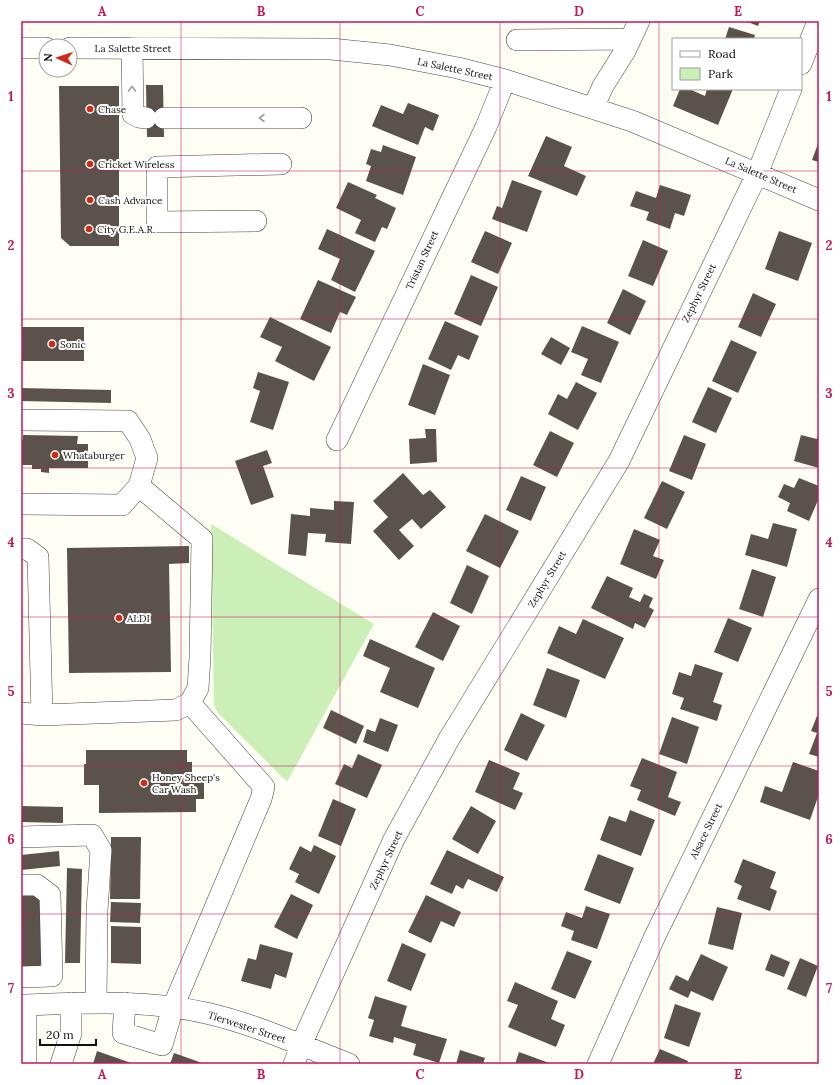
<svg xmlns="http://www.w3.org/2000/svg" width="840" height="1085" font-family="Lora,serif">
  <style>
    .green { fill: #ccefb8 }
    .building { fill: #5b534b }
    .lines { fill: none; stroke-linecap: round; stroke-linejoin: round }
    .minor-casing { stroke: #434343; stroke-width: 22 }
    .minor { stroke: #fff; stroke-width: 21 }
    .oneway { stroke: #9f9f9f }
    .grid { fill: none; stroke: #c2185b; stroke-width: 1; stroke-opacity: 0.55 }
    .poi-dot { fill: #d22917; stroke: #fff; stroke-width: 1.5 }
    .labels { text-anchor: middle; dominant-baseline: central; stroke-width: 4; stroke-linejoin: round; paint-order: stroke }
    .street-label { font-size: 10px; fill: #101010; stroke: #fff }
    .poi-label { font-size: 10px; fill: #101010; stroke: #fff; text-anchor: start }
    .neatline { fill: none; stroke: #c2185b; stroke-width: 1.5 }
    .grid-label { font-size: 13px; text-anchor: middle; font-weight: bold; fill: #c2185b }
  </style>
  <rect width="100%" height="100%" fill="#fffef4"/>
  <path class="green" d="M211 524 374 624 287 782 218 713 214 705Z"/>
  <path class="building" d="M745 21H760L758 26Z
    M729 27 755 35 754 39H725Z
    M146 85H163L164 137H147Z
    M59 86H119V246H70L61 238Z
    M680 89H689L705 96 707 89H733L718 125 673 106Z
    M408 103 439 115 433 131 425 127 418 145 372 126 381 105 403 114Z
    M546 136 572 147 564 166 586 176 577 196 528 176Z
    M819 141V162L812 160Z
    M383 145 416 157 403 195 366 181 371 166 366 164 371 149 381 152Z
    M512 180 542 191 527 232 492 219 497 206 502 208Z
    M348 182 377 195 375 198 396 208 387 229 382 227 375 242 355 233 361 220 336 208Z
    M660 185 691 195 684 216 675 213 670 229 646 220 649 212 630 206 636 191 656 198Z
    M327 229 375 251 355 292 331 280 340 259 318 249Z
    M485 231 512 243 498 274 471 262Z
    M779 231 812 243 798 281 765 269Z
    M643 240 668 251 653 286 628 276Z
    M471 275 498 287 481 326 454 314Z
    M318 280 356 297 347 315 340 312 331 333 300 319Z
    M623 289 646 301 630 335 607 323Z
    M753 293 776 304 761 337 738 327Z
    M270 317 331 347 314 381 275 361 282 347 260 337Z
    M445 321 479 336 469 360 458 355 451 370 428 359Z
    M582 326 619 342 601 383 581 375 588 359 571 352Z
    M21 327H84V361H21Z
    M551 337 570 348 561 365 541 354Z
    M731 340 757 352 738 393 712 381Z
    M423 364 450 375 435 415 408 405Z
    M258 372 289 382 273 430 250 422 260 391 253 388Z
    M576 382 597 393 578 430 548 414 558 394 567 399Z
    M708 387 732 398 716 433 692 422Z
    M21 388 111 390V403L21 401Z
    M425 429H436L437 462 410 464 409 439 426 438Z
    M550 431 574 443 557 477 533 465Z
    M819 432V468L794 461 801 435 817 439Z
    M23 435 78 436 77 444H88V468H49V473L41 472V469H32V465H21V440H23Z
    M684 435 706 444 692 480 669 471Z
    M267 450 272 463 263 466 274 497 251 505 235 461Z
    M403 473 423 495 430 490 446 507 421 529 412 519 399 530 414 546 399 560 373 531 388 517 373 501Z
    M521 476 546 487 531 521 506 510Z
    M799 478 819 486V498L809 521 787 511 790 503 778 497 784 484 794 488Z
    M662 481 685 492 667 529 644 518Z
    M334 501 354 502 351 544 325 542 326 534 308 533 306 556 288 554 291 514 310 516V508L334 510Z
    M485 514 519 531 500 568 466 551Z
    M773 523 797 529 787 567 745 555 751 534 768 539Z
    M634 529 660 540 653 556 664 560 656 579 620 564Z
    M189 546V563L169 564 171 672 69 673 67 548Z
    M467 565 489 576 472 614 450 603Z
    M752 569 776 577 763 617 739 609Z
    M607 576 633 588 629 597 640 602 644 594 653 598 649 607 654 610 645 628 635 623 633 629 591 608Z
    M433 612 460 626 443 661 415 647Z
    M728 618 752 628 738 662 714 652Z
    M583 619 624 638 605 679 547 653 559 626 576 634Z
    M370 639 435 668 418 708 380 692 390 668 363 656Z
    M695 664 723 673 713 702 722 705 717 721 680 709 684 698 672 694 679 672 691 676Z
    M547 668 580 680 566 718 533 705Z
    M331 710 364 726 356 744 323 728Z
    M521 713 545 725 527 761 504 750Z
    M817 716H819V757L809 754 817 733 811 731Z
    M672 717 699 727 687 764 659 754Z
    M380 718 398 725 388 752 363 742 367 729 375 732Z
    M86 750H187V762H192V781H204V799H196V812L99 813V785H84V764H86Z
    M358 754 382 765 367 798 335 784 344 764 352 768Z
    M642 758 677 772 668 797 681 802 675 816 637 800 641 790 630 786Z
    M489 760 520 773 513 789 523 793 515 810 475 792Z
    M793 762 819 771V794L810 820 760 802 765 786 782 792Z
    M333 799 356 809 341 846 318 836Z
    M21 806 63 807V823L21 822Z
    M471 806 496 821 478 854 452 839Z
    M630 810 655 820 641 856 600 840 609 816 626 822Z
    M111 837H141L140 899H110Z
    M314 845 336 856 319 894 295 882 299 874 289 869 300 846 311 852Z
    M447 850 504 877 497 892 468 879 463 889 456 885 452 894 430 884Z
    M59 851 60 866 21 870V855Z
    M598 854 634 868 620 904 584 890Z
    M743 859 776 872 770 888 777 891 770 911 737 899 742 886 734 882Z
    M67 868 82 869 80 963H65Z
    M21 890 42 897V963L36 970H21Z
    M291 894 313 905 297 939 274 927Z
    M426 895 461 912 454 927 441 921 431 943 408 932Z
    M111 902 141 903 140 923 110 922Z
    M586 906 610 914 597 949 571 940 574 931 561 926 566 912 582 918Z
    M717 907 742 913 733 950 708 944Z
    M111 926 141 927V964L111 963Z
    M402 943 426 954 411 991 387 981Z
    M260 944 293 953 286 978 275 974 271 989 241 981 248 958 256 960Z
    M567 951 592 961 575 999 551 989Z
    M701 954 728 967 713 1001 691 991 688 998 669 989 676 975 688 981Z
    M771 954 790 962 784 977 765 970Z
    M800 958 818 966 806 997 787 989Z
    M515 982 558 1001 551 1019 565 1025 556 1047 508 1027 518 1005 507 1001Z
    M375 996 407 1006 401 1026 447 1039 439 1063 413 1055 416 1044 394 1037 393 1043 369 1036 374 1020 368 1018Z
    M675 1004 701 1013 689 1047 664 1038Z
    M660 1049 688 1061 687 1064H653Z
    M460 1050 485 1058 483 1064H456Z
    M97 1051 134 1064H93Z
    M519 1052 552 1064H515Z
    M174 1053 205 1064H170Z"/>
  <g class="lines">
    <defs>
      <path id="minor" d="M517 40 630 39
        M21 48H46
        M70 48 331 49 390 55 458 68 505 80 632 121 819 200
        M132 48 133 114 139 117 146 118
        M801 64 818 21
        M593 108 603 86 625 51 639 21
        M164 118H301
        M256 221 157 222V167L281 164
        M21 420 128 421 140 439 147 458 139 486 122 505 21 504
        M337 440 486 127 505 80
        M21 549H27L38 557 42 715
        M21 713 42 715 176 710 190 703 198 688 200 657 202 539 139 486
        M21 837 92 835 101 850 97 911 96 1003
        M21 885H37L50 895 52 976 21 977
        M125 1003 123 1033 162 1045 173 1007 261 799 264 787 190 703
        M21 1005C82 1003 146 999 206 1013 255 1024 302 1046 349 1064
        M26 1005V1064
        M61 1064 71 1033V1003
        M294 1064 301 1045 394 839 449 739 619 461 757 174 791 89
        M598 1064 655 936 819 599"/>
    </defs>
    <use href="#minor" class="minor-casing"/>
    <use href="#minor" class="minor"/>
  </g>
  <defs><path id="oneway-chevron" d="M-2-3.5L2.5 0L-2 3.5" fill="none" stroke-width="1.6" stroke-linecap="round" stroke-linejoin="round"/></defs>
  <g class="oneway">
    <use href="#oneway-chevron" transform="translate(132 89) rotate(-90)"/>
    <use href="#oneway-chevron" transform="translate(262 118) rotate(-180)"/>
  </g>
  <path class="grid" d="M181 21V1064M340 21V1064M500 21V1064M659 21V1064M21 171H819M21 319H819M21 468H819M21 617H819M21 766H819M21 914H819"/>
  <g class="poi-dot">
    <circle cx="90" cy="109" r="4"/>
    <circle cx="90" cy="164" r="4"/>
    <circle cx="90" cy="200" r="4"/>
    <circle cx="89" cy="229" r="4"/>
    <circle cx="52" cy="344" r="4"/>
    <circle cx="55" cy="455" r="4"/>
    <circle cx="119" cy="618" r="4"/>
    <circle cx="144" cy="783" r="4"/>
  </g>
  <g class="labels">
    <g class="street-label">
      <text x="133" y="48">La Salette Street</text>
      <text transform="translate(455 69) rotate(12)">La Salette Street</text>
      <text transform="translate(761 175) rotate(23)">La Salette Street</text>
      <text transform="translate(422 260) rotate(-65)">Tristan Street</text>
      <text transform="translate(699 293) rotate(-64)">Zephyr Street</text>
      <text transform="translate(547 579) rotate(-59)">Zephyr Street</text>
      <text transform="translate(706 831) rotate(-64)">Alsace Street</text>
      <text transform="translate(386 860) rotate(-65)">Zephyr Street</text>
      <text transform="translate(247 1027) rotate(18)">Tierwester Street</text>
    </g>
    <g class="poi-label">
      <text x="98" y="109">Chase</text>
      <text x="98" y="164">Cricket Wireless</text>
      <text x="98" y="200">Cash Advance</text>
      <text x="97" y="229">City G.E.A.R.</text>
      <text x="60" y="344">Sonic</text>
      <text x="63" y="455">Whataburger</text>
      <text x="127" y="618">ALDI</text>
      <text x="152" y="777">Honey Sheep's<tspan x="152" dy="12">Car Wash</tspan></text>
    </g>
  </g>
  <rect width="840" height="1085" fill="none" stroke="#ffffff" stroke-width="44"/>
  <rect x="672" y="38" width="130" height="52" fill="#ffffff" stroke="#9f9f9f"/>
  <rect x="680" y="51" width="20" height="6" fill="#ffffff" stroke="#9f9f9f"/>
  <text x="708" y="58" font-size="12" fill="#101010">Road</text>
  <rect x="680" y="68" width="20" height="12" fill="#ccefb8" stroke="#9f9f9f"/>
  <text x="708" y="78" font-size="12" fill="#101010">Park</text>
  <g transform="translate(58 58) rotate(273)"><circle r="19" fill="#ffffff" stroke="#9f9f9f"/>
  <path d="M0-3L7 15L0 10L-7 15Z" fill="#d22917"/>
  <text y="-6" font-size="11" font-weight="bold" text-anchor="middle" fill="#101010">N</text>
  </g>
  <path d="M40 1039v6h56v-6" fill="none" stroke="#101010" stroke-width="2"/>
  <text x="46" y="1039" font-size="12" fill="#101010" stroke="#ffffff" stroke-width="3" paint-order="stroke">20 m</text>
  <rect x="22" y="22" width="796" height="1041" class="neatline"/>
  <g class="grid-label">
    <text x="102" y="16">A</text>
    <text x="261" y="16">B</text>
    <text x="420" y="16">C</text>
    <text x="579" y="16">D</text>
    <text x="738" y="16">E</text>
    <text x="11" y="101">1</text>
    <text x="829" y="101">1</text>
    <text x="11" y="250">2</text>
    <text x="829" y="250">2</text>
    <text x="11" y="398">3</text>
    <text x="829" y="398">3</text>
    <text x="11" y="547">4</text>
    <text x="829" y="547">4</text>
    <text x="11" y="696">5</text>
    <text x="829" y="696">5</text>
    <text x="11" y="844">6</text>
    <text x="829" y="844">6</text>
    <text x="11" y="993">7</text>
    <text x="829" y="993">7</text>
    <text x="102" y="1079">A</text>
    <text x="261" y="1079">B</text>
    <text x="420" y="1079">C</text>
    <text x="579" y="1079">D</text>
    <text x="738" y="1079">E</text>
  </g>
</svg>
